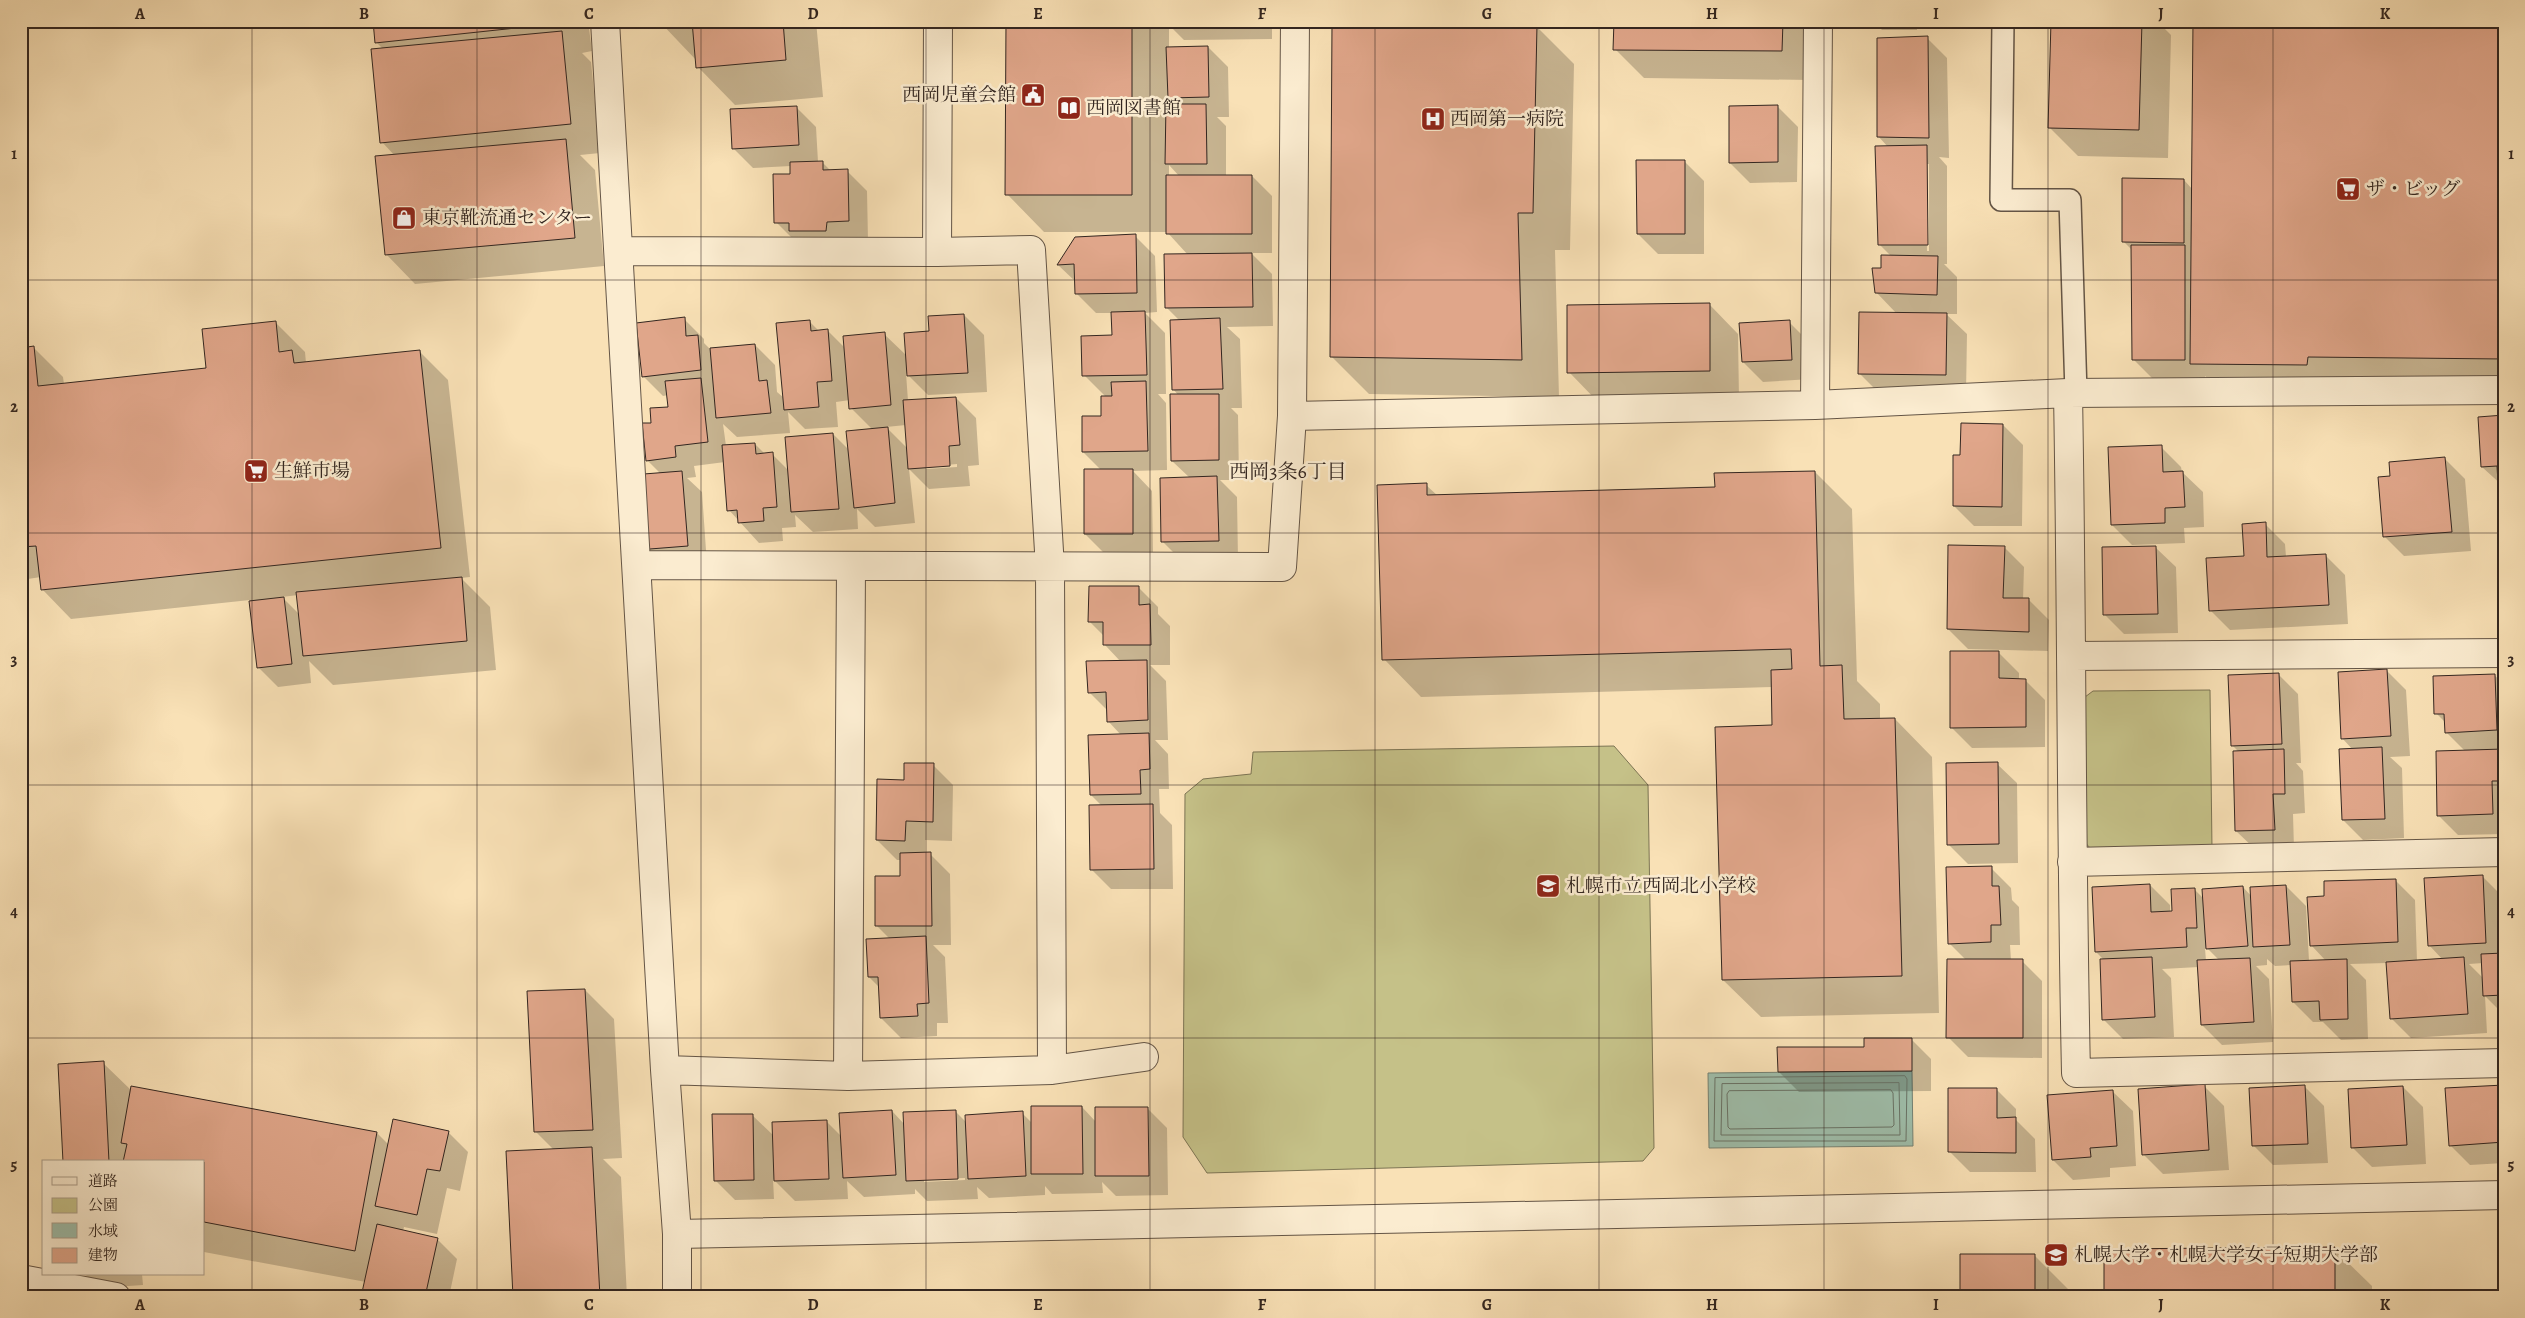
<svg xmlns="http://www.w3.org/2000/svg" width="2525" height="1318" font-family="Alegreya,'Noto Serif JP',serif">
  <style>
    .green { fill: #c5c188; stroke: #7c7454 }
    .water { fill: #9ebeab; stroke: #738173 }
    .shadow { fill: #0003; fill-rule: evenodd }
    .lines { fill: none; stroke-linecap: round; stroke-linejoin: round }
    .shore { stroke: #687266; stroke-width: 1 }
    .building { fill: #e0a68a; stroke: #332620 }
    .lane-casing { stroke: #645546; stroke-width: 24 }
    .street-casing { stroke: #645546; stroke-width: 30 }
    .lane { stroke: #fbecd0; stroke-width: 21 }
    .street { stroke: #fbecd0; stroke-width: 28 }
    .grid { fill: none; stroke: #332620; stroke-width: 1; stroke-opacity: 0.55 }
    .labels { text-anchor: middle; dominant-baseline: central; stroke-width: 5; stroke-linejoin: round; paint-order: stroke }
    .poi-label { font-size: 19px; fill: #332620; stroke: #fbecd0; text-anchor: start }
    .neighbourhood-label { font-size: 20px; fill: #332620; stroke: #fbecd0 }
    .neatline { fill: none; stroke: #332620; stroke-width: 2 }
    .grid-label { font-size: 16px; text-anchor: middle; font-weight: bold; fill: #332620 }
  </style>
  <rect width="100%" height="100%" fill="#f9e1b6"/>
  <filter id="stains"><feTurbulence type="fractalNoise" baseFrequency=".004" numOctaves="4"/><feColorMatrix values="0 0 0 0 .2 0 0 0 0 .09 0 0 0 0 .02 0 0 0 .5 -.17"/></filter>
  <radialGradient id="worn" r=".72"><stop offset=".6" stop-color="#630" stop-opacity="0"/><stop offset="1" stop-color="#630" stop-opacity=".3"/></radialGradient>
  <path class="green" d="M2210 690 2212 849 2092 850 2079 836 2077 703 2093 691Z
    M1614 746 1648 785 1654 1148 1643 1161 1207 1173 1183 1137 1185 794 1203 779 1251 774 1253 752Z
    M1892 1291 1896 1297H1450Z"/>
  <path class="water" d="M1912 1071 1913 1146 1709 1148 1708 1073Z"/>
  <path class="shadow" d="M374 21H588L592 51 582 53 591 62 600 153 580 155 595 170 604 266 415 284 386 254 395 156 382 142 384 50 376 42Z
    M659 21H816L823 97 735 105 698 67 697 61Z
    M1007 21H1272V39L1184 40 1169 25V48L1208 47 1228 67 1229 117H1217L1226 126V177L1252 176 1272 196V253H1251L1272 274 1273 326 1227 327 1240 339 1242 408H1231L1238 415 1239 480H1220L1237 497 1238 560 1183 562 1163 542 1190 478 1172 461 1179 396 1173 389 1180 321 1166 307 1188 255 1167 232H1044L1007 194ZM1169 98 1177 106 1169 105ZM1169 165 1180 177H1169Z
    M1615 21H1806L1811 80 1644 78 1615 49Z
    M1873 21H1917V30H1882Z
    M2052 21H2157L2171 35 2168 158 2078 156 2049 127Z
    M2504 21V388L2221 392 2205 376V379H2153L2133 359 2132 250 2124 242 2184 180 2193 190Z
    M1536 26 1574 64 1570 250H1555L1559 397 1369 394 1331 356Z
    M1927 38 1947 58 1949 158 1939 157 1947 166V264H1944L1957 277V314H1946L1967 334 1966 394 1879 393 1859 373 1897 314 1876 292 1882 269 1892 257 1880 245 1888 147 1878 136ZM1926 164H1929V251H1927Z
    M796 107 816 127 818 162H822L831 171H847L867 191 868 241 796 242 776 222 791 175V166L753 168 733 148Z
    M1778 107 1798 127 1797 182 1750 183 1730 163Z
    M1684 161 1704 181V254H1658L1638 234Z
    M1135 236 1155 256 1157 312 1145 313 1165 333 1166 394H1158L1166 403 1167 470 1133 471 1152 491 1153 554H1105L1085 534 1102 471 1083 452 1102 417 1106 397 1084 375 1113 336V313H1096L1076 293V282L1058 265Z
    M1709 304 1738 334 1739 400 1598 402 1569 372Z
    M964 315 984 335 987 392 928 395 906 373 908 401 956 398 976 418 979 465 968 466 970 486 929 489 909 469 915 523 875 527 857 509 858 529 813 532 795 515 796 527 782 528 783 541 759 543 729 510 725 462 694 466 696 477 687 478 702 492 707 565 638 549 661 474 647 460 652 424 669 408 668 395 663 396 643 376 684 319 704 339V343L710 349 755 345 775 365 777 392 784 398 809 321 819 331H828L846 349 884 334 907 356 930 332ZM850 400 851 408 873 430 850 451 833 434 789 471 772 454H765L755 444 726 446 723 424 737 437 790 433 788 412 805 429 838 427 836 402ZM906 425 908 449 886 427ZM957 464V467L926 469V467Z
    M1789 322 1809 342 1812 379 1763 382 1743 362Z
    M276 323 305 352 306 363 419 351 448 380 470 577 461 578 490 607 496 670 333 685 309 661 311 683 278 687 258 667 250 600 71 619 42 589 41 577 21 580V342L27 348H34L63 377 64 384 208 369ZM298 595 300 615 282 597Z
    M2504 416V487L2482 467Z
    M2003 425 2023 445 2022 526H1974L1954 506 1962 457Z
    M2161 447 2181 467 2182 472 2203 492 2204 527 2184 528 2185 543 2132 545 2112 525Z
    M2445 459 2465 479 2471 551 2404 556 2384 536 2392 477Z
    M1815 472 1852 509 1857 681 1880 704V720L1895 719 1932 757 1939 1013 1761 1017 1723 980 1773 727 1772 687 1421 697 1384 659 1426 485 1438 496 1716 488Z
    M2265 524 2285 544 2286 557 2325 555 2345 575 2348 624 2230 630 2210 610Z
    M2004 547 2024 567 2023 600H2029L2049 620 2048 651 1968 649 1948 629Z
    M2156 548 2176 567 2178 633 2124 634 2104 614Z
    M1138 587 1158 607V614L1170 626V665H1150L1166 681 1168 740H1155L1168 754 1169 789H1159L1160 813 1172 825 1173 889H1111L1091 869 1102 806 1091 795 1121 735 1108 721V711L1089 692 1121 662 1105 645 1104 636 1090 622Z
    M1999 653 2019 673V680H2025L2045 700V747L1972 748 1952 728Z
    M2386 670 2406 690 2410 756 2390 757 2402 768 2404 838 2363 840 2343 820 2353 750 2342 738Z
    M2278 674 2298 694 2301 763H2296L2303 771 2305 813 2293 814 2294 849 2256 850 2236 831 2239 752 2232 745Z
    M2494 675 2504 684V834L2458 835 2438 815 2465 751 2446 732V723L2436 713Z
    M1997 764 2017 783 2018 863 1968 864 1948 844Z
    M933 765 953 785 952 841 925 840V854H930L950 874 951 945H933L945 957 948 1023H937V1036L901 1038 881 1018 880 988 869 977 890 939 877 926 901 877V860H897L877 840 905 781Z
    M1991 868 2011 888 2012 900 2019 907 2020 945H2010L2011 961H2022L2042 981V1058L1968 1057 1948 1037 1967 961 1949 943Z
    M2482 876 2502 896 2504 924V1015L2485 996 2487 1033 2411 1038 2391 1018 2387 963 2350 964 2366 980 2368 1039 2341 1040 2323 1022H2313L2293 1002 2291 965 2275 966 2267 959V965L2256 966 2269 979 2273 1042 2222 1045 2202 1025 2199 967 2162 969 2171 978 2174 1037 2123 1039 2103 1019 2104 960 2096 952 2150 885 2170 905V912H2174L2194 889 2204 899 2243 887 2252 897 2286 886 2306 906 2309 961H2326L2311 945 2326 897 2395 880 2415 900 2417 961 2443 960 2429 945ZM2205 948H2207L2220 961H2206ZM2483 963V978L2469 964Z
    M585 990 614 1019 622 1158 603 1159 621 1177 627 1297H514L554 1150 536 1132Z
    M1911 1039 1931 1059V1091L1799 1092 1779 1072 1865 1048Z
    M103 1063 132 1091V1087L377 1133 389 1145 448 1132 468 1152 460 1191 447 1188 437 1234 404 1227 403 1231 437 1239 457 1259 449 1297H362L366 1282 204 1252V1162H64Z
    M2204 1086 2224 1106 2229 1170 2163 1174 2143 1154Z
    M2304 1086 2324 1106 2328 1163 2273 1165 2253 1145Z
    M2504 1086V1163L2470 1165 2450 1145Z
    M2403 1087 2423 1107 2426 1164 2372 1167 2352 1147Z
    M1996 1089 2016 1109V1120L2035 1139 2036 1172H1970L1950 1152Z
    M2113 1092 2133 1111 2136 1166 2110 1168V1177L2073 1180 2053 1160Z
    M1082 1107 1096 1122 1147 1108 1167 1128 1168 1195 1116 1196 1102 1182 1103 1193 1052 1194 1045 1186V1195L989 1198 977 1187 978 1199 927 1201 915 1189V1194L864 1197 847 1181 848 1199 795 1201 773 1179 774 1199 735 1200 715 1180 752 1115 774 1136 826 1121 842 1137 892 1111 905 1125 956 1112 967 1123 1022 1113 1032 1123ZM965 1178V1180L924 1182V1179Z
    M2334 1249 2372 1286V1297H2105Z
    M2034 1255 2072 1293V1297H1961Z
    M85 1274H142L143 1285 99 1288Z"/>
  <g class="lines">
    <path class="shore" d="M1905 1076 1907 1079 1906 1141H1714L1715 1078Z
      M1899 1083 1900 1135H1721L1722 1084Z
      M1891 1090 1893 1093 1894 1125 1892 1127 1730 1129 1728 1127 1727 1094 1729 1091Z"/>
  </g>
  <path class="building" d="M373 21H563V23L375 43Z
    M692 21H783L786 60 696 68Z
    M1006 21H1132V195H1005Z
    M1614 21H1783L1782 51 1613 50Z
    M2051 21H2142L2139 130 2048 128Z
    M2193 21H2504V359L2308 357 2307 365 2190 364Z
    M1332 23 1537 25 1533 213H1518L1522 360 1330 357Z
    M562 31 571 124 380 143 371 49Z
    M1928 36 1929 138 1877 137V38Z
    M1208 46 1209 97 1168 98 1166 47Z
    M1166 104H1206L1207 164H1165Z
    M1778 105V162L1729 163V106Z
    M797 106 799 145 732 149 730 109Z
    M566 139 575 238 385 255 375 156Z
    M1927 145 1928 245H1878L1875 146Z
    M1636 160H1685V234H1637Z
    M823 161V170L848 169 849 221 827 222 826 231H789V223H774L773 174H790V162Z
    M1166 175H1252V234H1166Z
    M2122 178 2184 179V243L2122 242Z
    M1136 234 1137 293 1075 294 1074 264 1057 265 1075 237Z
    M2131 245H2185V360H2132Z
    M1252 253 1253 307 1165 308 1164 254Z
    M1881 255 1938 256 1937 295 1875 293 1872 268H1881Z
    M1710 303V371L1567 373V305Z
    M1145 311 1147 375 1082 376 1081 336 1112 335 1111 312Z
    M1859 312 1947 313 1946 375 1858 374Z
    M964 314 968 373 907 376 904 333 929 331 928 316Z
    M685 317 686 336 698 335 701 370 642 377 636 323Z
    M1220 318 1223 389 1172 390 1170 320Z
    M810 320 811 331 828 329 832 381 817 382 819 407 784 410 776 323Z
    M1790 320 1792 360 1742 362 1739 323Z
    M276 321 279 352 292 350 294 363 420 350 441 548 41 590 36 546 21 547V348L34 346 38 386 206 368 202 329Z
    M885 332 891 405 849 409 843 336Z
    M755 344 759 381 767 380 771 413 716 418 710 348Z
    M701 378 708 442 675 446 676 457 646 461 642 423H651L650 408 668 407 665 381Z
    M1146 381 1148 451 1082 452V416H1101V396H1112L1111 382Z
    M1170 394H1219V460L1171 461Z
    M956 397 960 445 949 446 950 466 908 469 903 400Z
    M2504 415V482L2498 483 2497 466 2481 467 2478 417Z
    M1961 423 2003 424 2002 507 1953 506V455H1960Z
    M888 427 895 503 854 508 846 431Z
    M833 433 839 509 791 512 785 437Z
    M755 443 756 454 773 452 777 507 763 508 764 521 738 523 737 510 727 511 722 445Z
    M2162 445 2163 472 2183 471 2185 507 2165 508V523L2111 525 2108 447Z
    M2445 457 2452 532 2383 537 2378 477 2390 476 2389 462Z
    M1084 469H1133V534H1084Z
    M682 471 688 546 637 550 631 475Z
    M1815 471 1820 666 1842 665 1844 719 1895 718 1902 976 1722 980 1715 727 1772 725 1771 670 1792 669 1791 649 1382 660 1377 485 1427 483V495L1715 487 1714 473Z
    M1217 476 1219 541 1161 542 1160 478Z
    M2266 522 2267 557 2326 554 2329 605 2209 611 2206 558 2244 556 2242 524Z
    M1948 545 2005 546 2003 598H2029V632L1947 629Z
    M2156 546 2158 614 2103 615 2102 547Z
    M462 577 467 641 303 656 296 592Z
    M1089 586H1139V605L1150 604 1151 645H1103V622H1088Z
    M284 597 292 664 257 668 249 601Z
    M1950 651H1999V678L2026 679V727L1950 728Z
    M1147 660 1148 720 1107 722 1106 692 1088 693 1086 661Z
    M2387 669 2391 736 2341 739 2338 672Z
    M2279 673 2282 744 2231 746 2228 675Z
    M2495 674 2497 730 2445 733 2444 714H2434L2433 676Z
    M1149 733 1150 769 1140 770 1141 794 1090 795 1088 735Z
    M2382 747 2385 819 2342 820 2339 749Z
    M2284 749 2285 794H2273L2275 830 2235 831 2233 751Z
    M2504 749V781H2492L2493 814 2437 816 2436 751Z
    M1998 762 1999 844 1947 845 1946 763Z
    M904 763H934L933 822 906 821 905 841 876 840 877 779 904 780Z
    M1153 804 1154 869 1090 870 1089 805Z
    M931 852 932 926H875V876H900V853Z
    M1992 866V886H1999L2001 925H1991V942L1948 944 1946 867Z
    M2483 875 2486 943 2428 946 2424 878Z
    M2396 879 2398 942 2310 946 2307 897 2324 896V881Z
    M2150 884 2151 912 2172 911 2171 889 2195 888 2197 928H2186L2187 947 2095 952 2092 887Z
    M2286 885 2290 945 2253 947 2250 887Z
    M2243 886 2248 946 2206 949 2202 889Z
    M926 936 929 1003 917 1004 918 1016 880 1018 878 977H868L866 939Z
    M2504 953V1009L2503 995 2483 996 2481 954Z
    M2152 957 2155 1017 2102 1020 2100 959Z
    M2464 957 2468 1014 2390 1019 2386 962Z
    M2250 958 2254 1022 2201 1025 2197 960Z
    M1947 959H2023V1038H1946Z
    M2347 959 2348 1019 2320 1020 2319 1001 2292 1002 2290 961Z
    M585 989 593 1130 534 1132 527 991Z
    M1864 1038H1912V1071L1778 1072 1777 1047H1864Z
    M104 1061 109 1162H63L58 1064Z
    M2205 1084 2209 1150 2142 1155 2138 1089Z
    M2305 1085 2308 1144 2252 1146 2249 1088Z
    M2504 1085V1142L2449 1146 2445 1088Z
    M131 1086 377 1132 355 1251 204 1222V1162H123L127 1144 121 1143Z
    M2403 1086 2407 1145 2351 1148 2348 1089Z
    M1948 1088H1997V1118L2016 1117V1153L1948 1152Z
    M2113 1090 2117 1146 2090 1148 2091 1157 2052 1160 2047 1095Z
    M1031 1106H1082L1083 1174H1031Z
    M1095 1107H1148L1149 1176H1095Z
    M892 1110 896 1175 843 1178 839 1113Z
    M956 1110 958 1179 906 1181 903 1112Z
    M1023 1111 1026 1176 968 1179 965 1115Z
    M712 1114H753L754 1180 714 1181Z
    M393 1119 449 1131 440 1171 427 1169 417 1215 375 1206Z
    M827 1120 829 1179 774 1181 772 1122Z
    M592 1147 600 1297H513L506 1151Z
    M377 1224 438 1238 425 1297H361Z
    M2335 1247V1297H2104V1249Z
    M1960 1254H2035V1297H1960Z"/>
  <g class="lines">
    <defs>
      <path id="lane" d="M2003 21 2001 200H2070L2076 393"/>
      <path id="street" d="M605 21 665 1070 677 1234V1297
        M619 251 937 252 1031 250 1050 568 1052 1070
        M937 252 938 21
        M2068 393C2072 620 2071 846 2076 1073L2504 1063
        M1815 405 1818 21
        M1292 416 1815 405 2068 393 2504 390
        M638 565 1282 567 1292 416 1295 21
        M2073 656 2504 653
        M2072 862 2504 852
        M665 1070 848 1076 1052 1070 1144 1057
        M848 1076 851 567
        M677 1234 2504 1195
        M21 1279 116 1297"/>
    </defs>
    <use href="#lane" class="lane-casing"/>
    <use href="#street" class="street-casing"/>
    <use href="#lane" class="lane"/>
    <use href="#street" class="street"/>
  </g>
  <path class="grid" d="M252 21V1297M477 21V1297M701 21V1297M926 21V1297M1150 21V1297M1375 21V1297M1599 21V1297M1824 21V1297M2048 21V1297M2273 21V1297M21 280H2504M21 533H2504M21 785H2504M21 1038H2504"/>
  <defs>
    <symbol id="civic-square" viewBox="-11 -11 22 22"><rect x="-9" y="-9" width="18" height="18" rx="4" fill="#8f2418" stroke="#fbecd0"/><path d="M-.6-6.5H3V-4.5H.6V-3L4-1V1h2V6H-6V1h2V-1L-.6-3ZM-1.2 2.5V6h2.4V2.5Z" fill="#fff"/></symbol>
    <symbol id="library-square" viewBox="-11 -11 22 22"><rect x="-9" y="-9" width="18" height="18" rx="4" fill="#8f2418" stroke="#fbecd0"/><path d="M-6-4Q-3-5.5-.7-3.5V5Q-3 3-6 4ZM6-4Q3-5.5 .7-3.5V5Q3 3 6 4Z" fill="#fff"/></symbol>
    <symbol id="hospital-square" viewBox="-11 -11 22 22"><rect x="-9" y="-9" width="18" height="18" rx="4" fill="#8f2418" stroke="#fbecd0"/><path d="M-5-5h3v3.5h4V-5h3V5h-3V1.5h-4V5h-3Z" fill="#fff"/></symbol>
    <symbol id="supermarket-square" viewBox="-11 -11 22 22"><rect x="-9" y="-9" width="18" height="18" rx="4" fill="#8f2418" stroke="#fbecd0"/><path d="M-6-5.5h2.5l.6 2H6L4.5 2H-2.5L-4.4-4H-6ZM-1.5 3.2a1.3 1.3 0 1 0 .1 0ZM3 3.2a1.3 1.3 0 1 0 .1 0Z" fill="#fff"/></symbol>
    <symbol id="shop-square" viewBox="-11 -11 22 22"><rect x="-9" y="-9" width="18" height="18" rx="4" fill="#8f2418" stroke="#fbecd0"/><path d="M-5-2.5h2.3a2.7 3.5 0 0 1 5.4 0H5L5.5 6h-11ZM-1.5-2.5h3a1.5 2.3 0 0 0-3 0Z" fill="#fff"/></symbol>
    <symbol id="school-square" viewBox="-11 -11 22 22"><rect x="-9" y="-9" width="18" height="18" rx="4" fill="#8f2418" stroke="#fbecd0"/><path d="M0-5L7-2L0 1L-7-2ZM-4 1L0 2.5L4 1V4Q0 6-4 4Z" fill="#fff"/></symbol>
    <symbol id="university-square" viewBox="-11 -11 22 22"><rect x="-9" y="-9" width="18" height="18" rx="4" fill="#8f2418" stroke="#fbecd0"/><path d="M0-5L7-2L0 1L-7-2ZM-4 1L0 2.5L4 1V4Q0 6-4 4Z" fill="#fff"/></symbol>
  </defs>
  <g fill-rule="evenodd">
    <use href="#civic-square" x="1019" y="81" width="28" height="28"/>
    <use href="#library-square" x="1055" y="94" width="28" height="28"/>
    <use href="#hospital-square" x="1419" y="105" width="28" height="28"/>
    <use href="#supermarket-square" x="2334" y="175" width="28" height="28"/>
    <use href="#shop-square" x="390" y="204" width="28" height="28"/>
    <use href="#supermarket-square" x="242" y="457" width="28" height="28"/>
    <use href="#school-square" x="1534" y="872" width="28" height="28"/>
    <use href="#university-square" x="2042" y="1241" width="28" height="28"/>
  </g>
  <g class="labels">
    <g class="poi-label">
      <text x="1016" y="95" text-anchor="end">西岡児童会館</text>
      <text x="1086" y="108">西岡図書館</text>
      <text x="1450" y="119">西岡第一病院</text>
      <text x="2366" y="189">ザ・ビッグ</text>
      <text x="422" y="218">東京靴流通センター</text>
      <text x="274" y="471">生鮮市場</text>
      <text x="1566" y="886">札幌市立西岡北小学校</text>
      <text x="2074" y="1255">札幌大学・札幌大学女子短期大学部</text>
    </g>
    <g class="neighbourhood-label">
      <text x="1288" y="471">西岡3条6丁目</text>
    </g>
  </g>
  <rect width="2525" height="1318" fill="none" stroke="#f9e1b6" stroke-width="55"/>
  <rect x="42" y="1160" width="162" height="115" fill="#fbecd0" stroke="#ab9d8a"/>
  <rect x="52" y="1177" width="25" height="8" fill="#fbecd0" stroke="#ab9d8a"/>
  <text x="88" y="1186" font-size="15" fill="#332620">道路</text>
  <rect x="52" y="1198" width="25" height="15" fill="#c5c188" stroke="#ab9d8a"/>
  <text x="88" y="1210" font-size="15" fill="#332620">公園</text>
  <rect x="52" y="1223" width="25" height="15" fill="#9ebeab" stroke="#ab9d8a"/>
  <text x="88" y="1236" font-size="15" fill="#332620">水域</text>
  <rect x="52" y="1248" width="25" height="15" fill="#e0a68a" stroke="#ab9d8a"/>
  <text x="88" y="1260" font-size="15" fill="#332620">建物</text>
  <rect x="28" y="28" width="2470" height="1262" class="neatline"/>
  <g class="grid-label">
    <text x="140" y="19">A</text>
    <text x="364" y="19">B</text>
    <text x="589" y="19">C</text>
    <text x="813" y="19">D</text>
    <text x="1038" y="19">E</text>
    <text x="1262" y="19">F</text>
    <text x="1487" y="19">G</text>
    <text x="1712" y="19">H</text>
    <text x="1936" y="19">I</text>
    <text x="2161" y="19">J</text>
    <text x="2385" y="19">K</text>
    <text x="14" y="159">1</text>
    <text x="2511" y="159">1</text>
    <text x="14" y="412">2</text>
    <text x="2511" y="412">2</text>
    <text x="14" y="665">3</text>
    <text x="2511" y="665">3</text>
    <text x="14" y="917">4</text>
    <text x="2511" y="917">4</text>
    <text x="14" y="1170">5</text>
    <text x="2511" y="1170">5</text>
    <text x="140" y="1310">A</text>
    <text x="364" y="1310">B</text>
    <text x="589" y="1310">C</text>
    <text x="813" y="1310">D</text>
    <text x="1038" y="1310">E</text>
    <text x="1262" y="1310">F</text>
    <text x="1487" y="1310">G</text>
    <text x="1712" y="1310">H</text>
    <text x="1936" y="1310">I</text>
    <text x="2161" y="1310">J</text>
    <text x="2385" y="1310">K</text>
  </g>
  <rect width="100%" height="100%" filter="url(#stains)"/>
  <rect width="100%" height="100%" fill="url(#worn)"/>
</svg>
